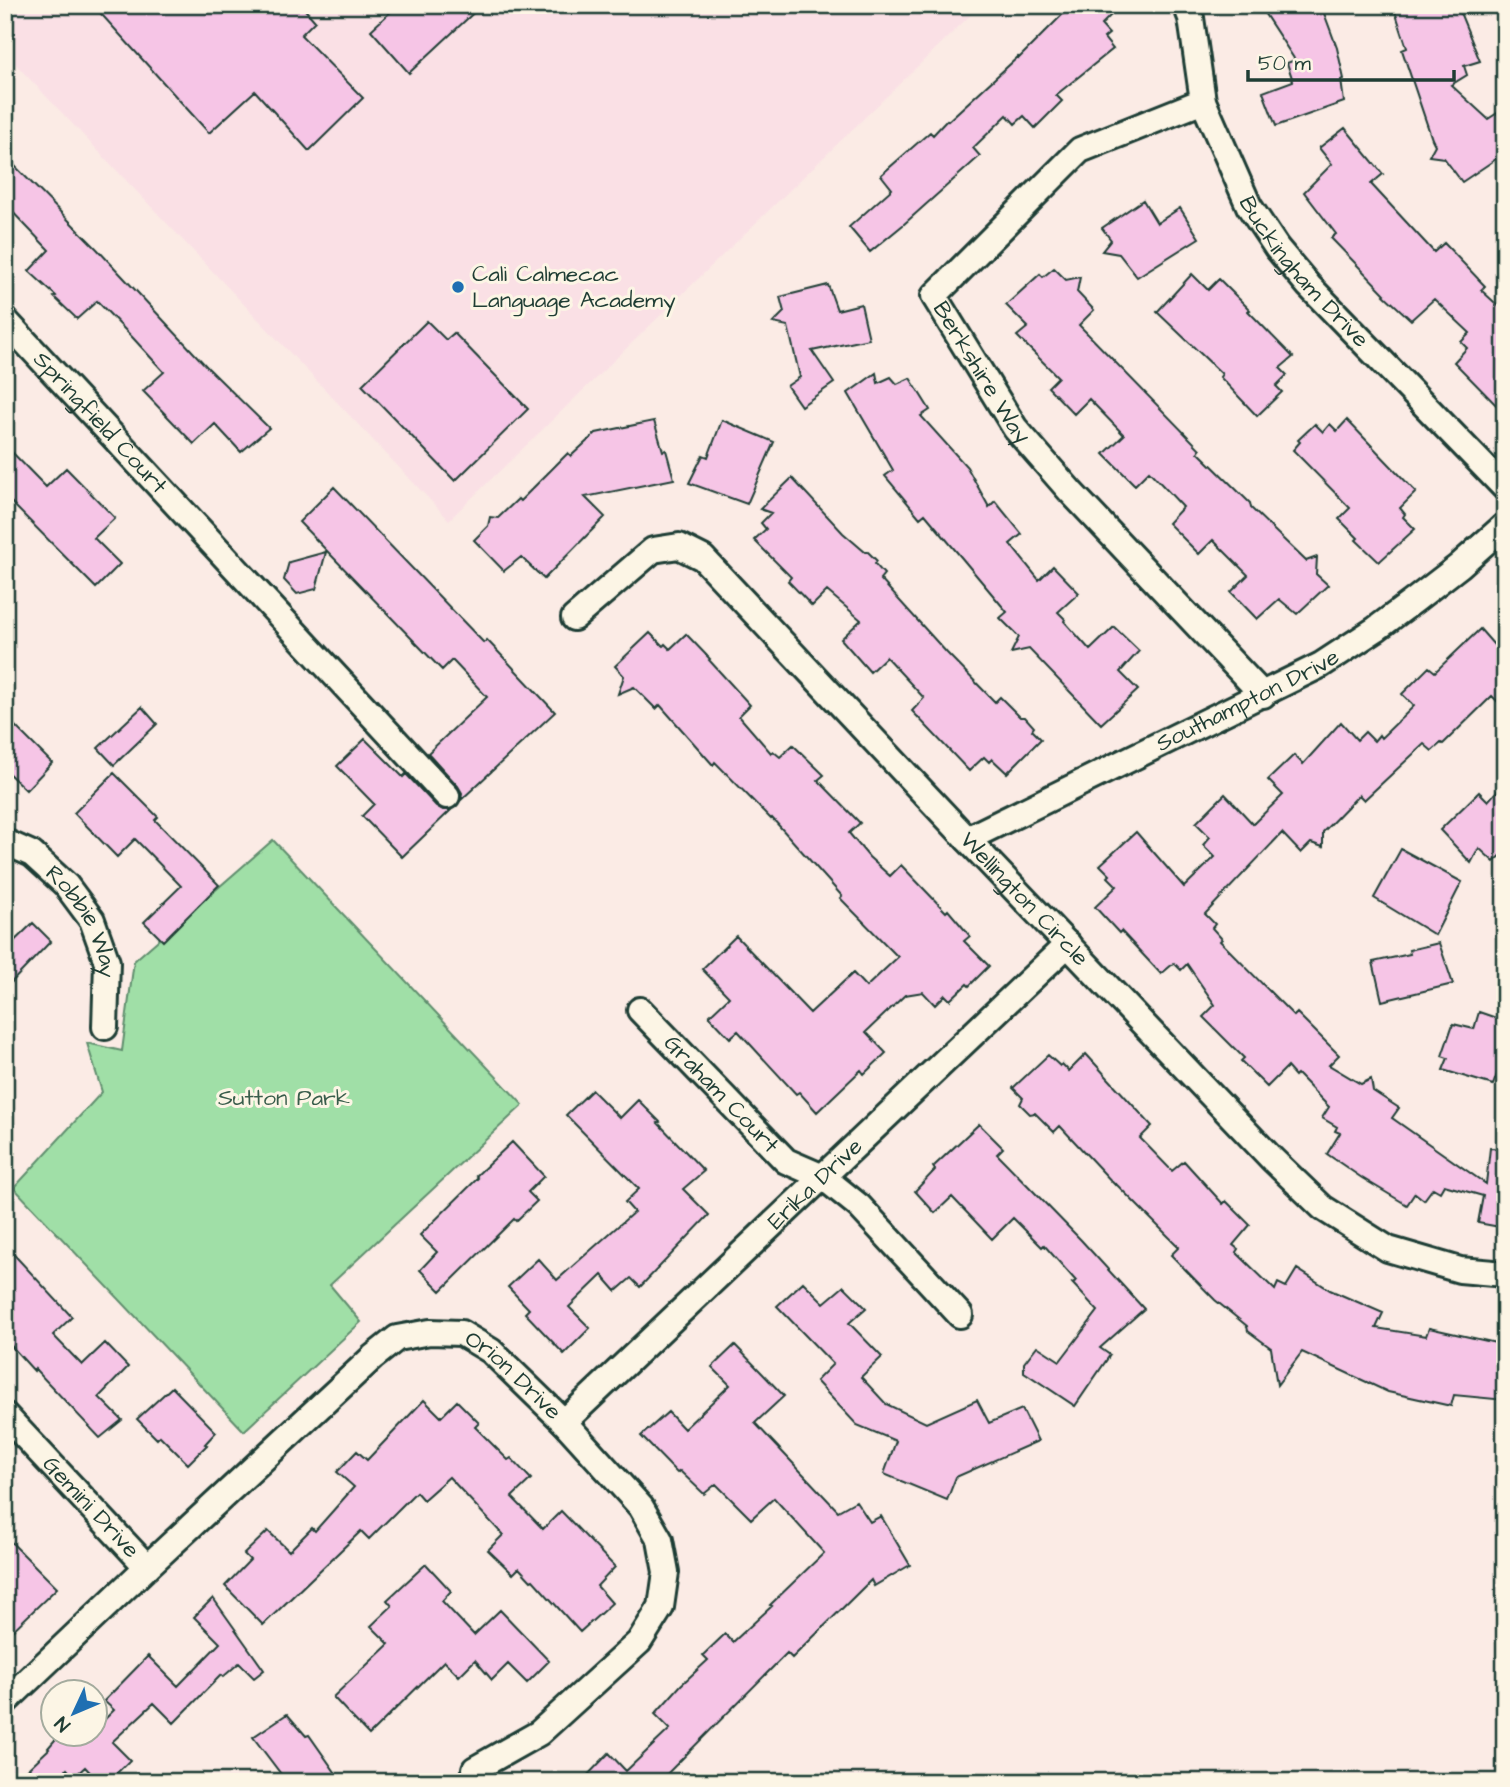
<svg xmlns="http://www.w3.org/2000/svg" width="1510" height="1787" font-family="'Architects Daughter',sans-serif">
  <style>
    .built { fill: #fae0e5 }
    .green { fill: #a0dfa7; stroke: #608e6e; stroke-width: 2 }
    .building { fill: #f6c5e6; stroke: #1f3d34; stroke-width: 2 }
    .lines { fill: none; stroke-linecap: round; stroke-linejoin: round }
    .minor-casing { stroke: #1f3d34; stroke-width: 30 }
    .minor { stroke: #fcf5e5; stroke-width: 24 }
    .poi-dot { fill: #1f6fb2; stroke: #fcf5e5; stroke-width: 2.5 }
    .labels { text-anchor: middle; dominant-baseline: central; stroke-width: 6; stroke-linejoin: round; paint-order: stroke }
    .street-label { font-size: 23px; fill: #1f3d34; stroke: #fcf5e5 }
    .poi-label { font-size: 23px; fill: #1f3d34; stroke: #fcf5e5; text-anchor: start }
    .park-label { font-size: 23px; fill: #395d4b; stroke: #fcf5e5 }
  </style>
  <rect width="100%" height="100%" fill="#fbebe5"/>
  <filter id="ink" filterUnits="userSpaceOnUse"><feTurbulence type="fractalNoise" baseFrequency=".0143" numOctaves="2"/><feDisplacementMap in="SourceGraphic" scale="14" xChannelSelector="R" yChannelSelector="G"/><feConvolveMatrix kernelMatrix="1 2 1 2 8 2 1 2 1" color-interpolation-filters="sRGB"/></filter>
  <g filter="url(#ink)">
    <path class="built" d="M5 5H981L449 520 5 53Z"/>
    <path class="green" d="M273 840 523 1105 330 1285 361 1322 244 1431 14 1188 102 1092 87 1043 122 1051 134 961Z"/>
    <path class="building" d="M93 5H301L315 21 301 35 363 98 309 151 255 91 209 133Z
      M398 5H482L409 73 371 30Z
      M1072 5H1121L1101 25 1109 34 1104 38 1113 49 1056 95 1062 101 1035 128 1024 116 1015 124 1007 115 973 148 980 156 903 225 870 252 849 227 892 189 881 175 930 132 933 135 947 120 948 121 1018 57 1019 58Z
      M1259 5H1321L1337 48 1344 79 1341 80 1344 102 1276 126 1263 92 1293 81 1287 63 1295 60Z
      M1393 5H1457L1480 61 1464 66 1467 75 1451 85 1488 119 1505 108V153L1462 182 1444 158 1429 156 1435 145 1432 139 1402 50 1407 48Z
      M1345 128 1383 174 1371 184 1434 252 1444 243 1485 286 1481 290 1505 312V414L1454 362 1467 348 1461 342 1470 333 1434 299 1411 320 1384 295 1385 294 1331 238 1336 234 1304 192 1332 164 1319 148Z
      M5 156 97 249 208 368 269 428 241 452 215 424 194 444 143 391 164 372 133 338 97 301 77 319 54 297 56 296 29 271 49 250 5 204Z
      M1143 200 1157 223 1180 208 1199 238 1137 277 1119 254 1102 251 1111 240 1102 228Z
      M1054 268 1066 280 1080 277 1077 292 1094 310 1079 325 1200 449 1198 452 1250 503 1251 508 1306 561 1317 557 1316 574 1328 585 1297 614 1279 599 1257 619 1231 592 1248 575 1213 540 1199 554 1168 523 1183 507 1149 471 1135 485 1104 454 1124 435 1089 399 1074 414 1048 387 1058 377 1017 336 1028 327 1006 305 1040 274 1043 277Z
      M1192 274 1208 290 1219 279 1250 310 1248 311 1293 357 1280 368 1287 375 1276 386 1282 392 1257 416 1220 377 1222 374 1157 312Z
      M828 285 837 310 861 304 869 339 812 351 834 383 801 406 787 386 800 377 788 326 773 323 784 312 780 297Z
      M427 321 446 340 454 333 528 409 455 481 362 385Z
      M876 373 878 383 891 377 897 384 910 378 930 410 921 416 967 467 989 507 995 501 1022 534 1010 544 1039 580 1053 566 1079 593 1058 612 1065 619 1064 621 1090 650 1114 627 1139 651 1120 672 1138 690 1101 724 1029 649 1011 653 1019 637 1000 618 1007 612 925 514 920 518 885 476 893 470 848 393Z
      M722 420 774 442 747 504 689 483 703 455 708 457Z
      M1347 420 1416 492 1400 508 1405 514 1403 517 1415 529 1379 562 1356 540 1358 538 1339 519 1350 508 1293 450 1300 442 1298 440 1315 424 1323 432 1330 424 1337 431Z
      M654 421 663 451 666 450 674 479 585 497 605 517 544 579 521 557 504 571 474 540 488 526 490 517 498 518 518 499 520 501 568 453 571 456 596 433Z
      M5 445 46 487 66 468 115 518 94 538 120 564 96 588 5 496Z
      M792 478 843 533 865 552H868L877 561 875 564 884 574 880 579 947 653 995 702 1000 697 1020 717H1025L1034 727 1032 730 1041 739 1007 773 992 759 989 762 984 757 969 771 912 711 924 698 886 657 870 672 841 639 861 620 827 591 812 606 788 581 791 577 754 540 766 529 761 523 771 513 760 509Z
      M334 487 484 643 487 640 555 712 461 800 462 793 458 786 428 753 487 697 452 660 442 670 299 522Z
      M326 552 316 589 297 594 284 580 289 562Z
      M1480 629 1494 645 1505 634V709L1492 696 1443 744 1441 743 1432 751 1424 744 1364 800 1359 795 1323 832V847L1311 843 1301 853 1282 833 1205 914 1215 924 1212 928 1222 939 1220 941 1294 1016 1297 1013 1339 1055 1329 1065 1361 1084 1371 1079 1373 1091 1399 1108 1392 1118 1486 1184 1490 1148 1505 1149V1228L1478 1223 1483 1196 1444 1185 1440 1192 1433 1188 1424 1200 1415 1193 1407 1205 1362 1178 1327 1154 1340 1133 1335 1131 1337 1127 1322 1118 1329 1107 1297 1074 1295 1076 1287 1067 1267 1087 1241 1061 1244 1058 1203 1017 1215 1005 1187 964 1181 970 1174 963 1161 974 1121 931 1119 933 1095 907 1117 886 1108 877 1110 875 1100 865 1136 832 1184 887 1215 857 1203 845 1210 837 1196 823 1225 794 1253 824 1283 795 1268 780 1294 755 1303 764 1341 722 1357 740 1365 732 1374 741 1379 735 1381 738 1414 706 1402 694 1429 667 1435 672Z
      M650 633 663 646 665 644 670 649 686 634 710 659 709 660 750 705 739 716 771 753 773 751 780 757 793 745 824 775 818 780 860 823 849 833 869 857 890 876 901 865 946 912 948 910 970 936 964 941 989 966 969 986 967 984 950 1000 945 995 935 1005 923 992 905 995 866 1032 886 1053 864 1074 861 1070 817 1112 799 1092 796 1094 738 1031 730 1038 709 1016 729 997 702 969 736 936 810 1013 853 973 866 987 898 957 840 898 842 896 772 818 771 819 715 762 713 765 660 705 656 709 634 687 618 694 624 676 615 666Z
      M142 707 157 724 114 765 98 748Z
      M5 716 52 763 26 790 5 770Z
      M365 739 403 777 406 774 436 806 443 810H451L402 857 362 816 374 804 337 766Z
      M114 773 158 817 155 820 219 885 163 941 144 922 181 886 135 839 117 857 74 813Z
      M1505 782V852L1494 862 1479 848 1471 863 1440 830 1479 792 1488 801Z
      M1401 849 1462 882 1435 935 1374 898Z
      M33 923 51 941 5 989V950Z
      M1439 943 1453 984 1382 1001 1373 962 1410 954 1409 950Z
      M1479 1012 1505 1021V1053L1493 1085 1443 1070 1448 1058 1442 1056 1453 1024 1474 1029Z
      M1086 1054 1152 1126 1140 1138 1172 1171 1184 1161 1223 1204 1226 1201 1250 1225 1233 1245 1238 1249 1236 1252 1275 1290 1278 1283 1286 1287 1297 1269 1330 1290 1383 1313 1376 1328 1426 1336 1429 1328 1505 1345V1400L1454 1395 1451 1406 1388 1392 1302 1352 1277 1385 1271 1348 1248 1331 1247 1326 1215 1300 1171 1255 1179 1247 1116 1184 1115 1185 1060 1126 1054 1132 1035 1113 1030 1114 1020 1104 1023 1098 1013 1088 1048 1055 1060 1066 1062 1064 1069 1071Z
      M592 1090 620 1118 638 1100 660 1122 658 1123 704 1171 683 1189 709 1215 640 1287 631 1278 616 1291 602 1275 569 1307 590 1328 564 1354 525 1313 529 1309 508 1287 538 1259 557 1280 634 1212 625 1202 639 1189 566 1115Z
      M979 1124 1003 1148 997 1154 1081 1240 1144 1309 1100 1348 1110 1355 1075 1406 1024 1372V1363L1037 1346 1060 1361 1098 1311 1072 1283 1076 1281 1044 1245 1042 1247 1013 1218 992 1239 952 1197 935 1213 915 1191 935 1170 933 1167Z
      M512 1142 544 1176 528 1192 537 1201 516 1221 514 1219 441 1291 420 1270 437 1252 420 1235 478 1178 476 1176Z
      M5 1245 72 1317 53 1335 82 1365 105 1343 128 1367 99 1397 122 1420 100 1438 35 1369 34 1371 5 1339Z
      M803 1282 824 1303 844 1286 866 1308 849 1323 882 1357 861 1377 886 1404 926 1423 977 1400 989 1423 1022 1409 1038 1441 956 1477 947 1500 884 1474 896 1441 857 1425 816 1381 833 1364 777 1306Z
      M735 1345 784 1396 755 1423 838 1511 856 1501 870 1522 881 1516 910 1565 874 1586 871 1580 792 1658 787 1653 659 1782H581L609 1753 626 1771 670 1729 655 1714 681 1685 708 1660 703 1655 725 1634 733 1642 772 1606 770 1605 824 1553 774 1498 751 1519 716 1484 704 1494 680 1471 677 1473 641 1436 668 1412 684 1429 730 1385 712 1367Z
      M172 1387 216 1432 205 1444 207 1445 188 1464 160 1436 157 1439 137 1419Z
      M424 1400 441 1417 457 1401 479 1423 475 1427 508 1460 511 1458 531 1479 512 1497 543 1529 561 1511 615 1567 597 1586 612 1603 580 1632 533 1580 531 1581 519 1568 513 1574 488 1550 503 1535 449 1477 423 1500 416 1492 369 1539 361 1531 263 1625 225 1586 250 1560 244 1554 268 1531 289 1551 312 1528 315 1531 354 1487 337 1472 357 1451 367 1460Z
      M5 1536 57 1588 5 1638Z
      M426 1564 451 1591 442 1601 474 1635 500 1610 549 1661 527 1683 508 1664 492 1680 475 1660 459 1676 444 1661 369 1735 333 1697 389 1644 371 1626 392 1606 387 1600Z
      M213 1598 264 1670 254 1678 239 1663 223 1677 221 1675 174 1723 154 1703 112 1742 130 1760 108 1782H99L85 1767 74 1777 67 1769 56 1782H14L49 1749 48 1748 60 1734H72L81 1743 90 1734H94V1730L114 1710 104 1701 148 1656 178 1686 220 1643 194 1617Z
      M287 1714 306 1736 309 1735 342 1782H287L253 1737Z"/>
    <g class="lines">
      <defs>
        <g id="minor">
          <path id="s1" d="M1186 5 1191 18 1203 101 1249 206 1277 248 1309 286 1505 488"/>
          <path id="s2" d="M1203 101 1080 150 934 296 1015 428 1070 491 1263 695"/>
          <path id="s3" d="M5 320 447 796"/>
          <path id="s4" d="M574 618 653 550 679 546 703 558 967 839 1272 1159 1323 1208 1388 1249 1460 1270 1505 1274"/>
          <path id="s5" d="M967 839 1321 665 1376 629 1415 600 1459 566 1505 525"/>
          <path id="s6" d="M5 842 32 854 66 885 92 920 107 962 105 1027"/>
          <path id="s7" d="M640 1010 786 1161 823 1177 859 1206 960 1315"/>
          <path id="s8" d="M5 1415 147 1567"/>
          <path id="s9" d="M564 1422 1068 944"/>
          <path id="s10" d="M5 1702 147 1567 373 1357 397 1338 430 1332 461 1333 491 1351 564 1422 641 1507 660 1540 666 1572 661 1607 639 1642 539 1733 475 1769"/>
        </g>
      </defs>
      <use href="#minor" class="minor-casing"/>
      <use href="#minor" class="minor"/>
    </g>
  </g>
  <circle class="poi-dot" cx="458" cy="287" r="7"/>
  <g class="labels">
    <g class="street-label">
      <text stroke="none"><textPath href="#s1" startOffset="298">Buckingham Drive</textPath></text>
      <text stroke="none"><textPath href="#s2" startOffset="429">Berkshire Way</textPath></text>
      <text stroke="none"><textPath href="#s3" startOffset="140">Springfield Court</textPath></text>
      <text stroke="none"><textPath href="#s5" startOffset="313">Southampton Drive</textPath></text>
      <text stroke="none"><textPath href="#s4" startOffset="626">Wellington Circle</textPath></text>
      <text stroke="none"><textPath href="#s6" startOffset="116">Robbie Way</textPath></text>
      <text stroke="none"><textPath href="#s7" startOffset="117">Graham Court</textPath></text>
      <text stroke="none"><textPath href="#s9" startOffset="346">Erika Drive</textPath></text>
      <text stroke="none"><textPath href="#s10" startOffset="667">Orion Drive</textPath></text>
      <text stroke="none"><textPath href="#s8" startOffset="126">Gemini Drive</textPath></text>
    </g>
    <g class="poi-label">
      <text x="472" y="274">Cali Calmecac<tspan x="472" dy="26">Language Academy</tspan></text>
    </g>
    <g class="park-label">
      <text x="284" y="1098">Sutton Park</text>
    </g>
  </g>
  <rect width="1510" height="1787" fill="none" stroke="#fcf5e5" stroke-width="28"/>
  <rect x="14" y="14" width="1482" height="1759" fill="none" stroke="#1f3d34" stroke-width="2.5" filter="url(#ink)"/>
  <g transform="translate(74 1713) rotate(226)"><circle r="33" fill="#fcf5e5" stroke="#a4ab9e" stroke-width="2"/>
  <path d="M0-5L12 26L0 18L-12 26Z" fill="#1f6fb2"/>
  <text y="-10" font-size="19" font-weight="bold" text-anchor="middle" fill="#1f3d34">N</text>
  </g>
  <path d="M1248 70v10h206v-10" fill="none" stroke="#1f3d34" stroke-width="3.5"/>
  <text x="1258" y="70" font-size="21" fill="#1f3d34" stroke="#fcf5e5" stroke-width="5" paint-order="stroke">50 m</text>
</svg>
